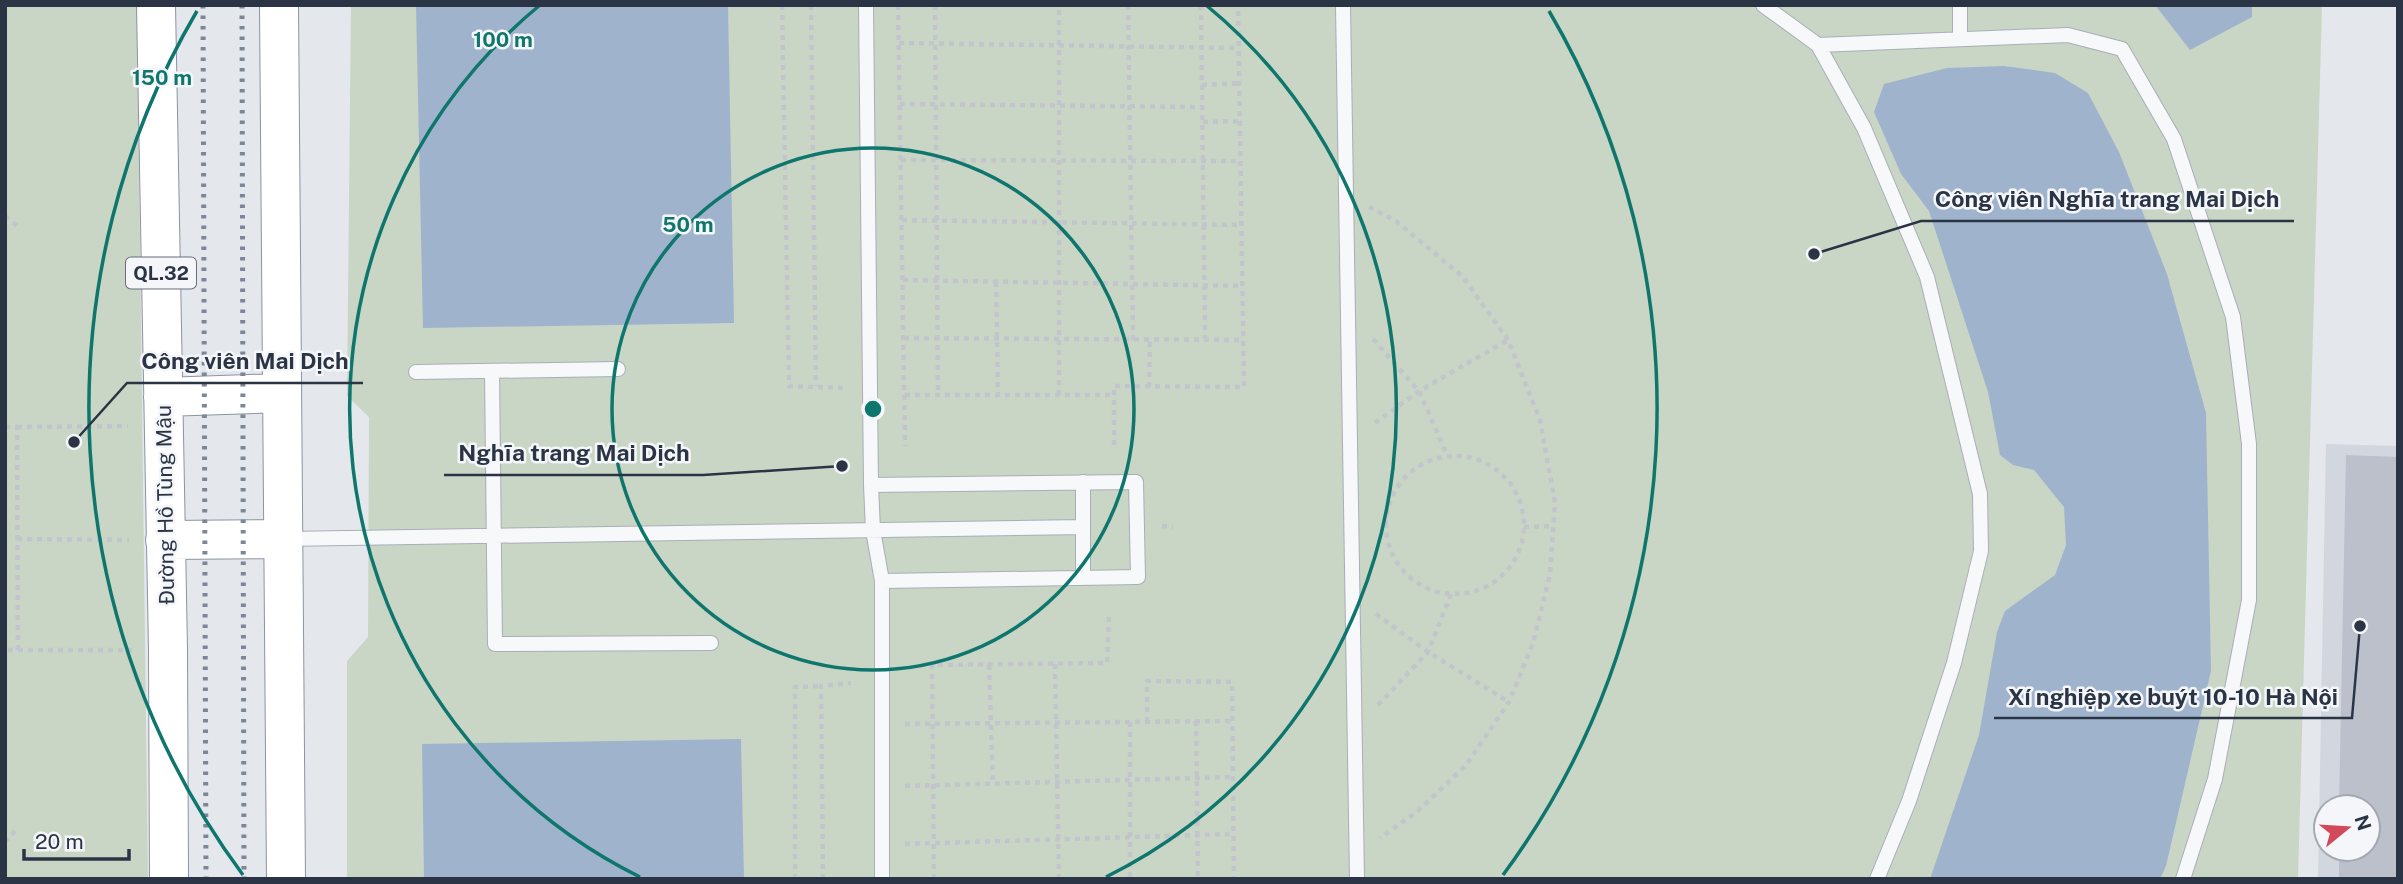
<svg xmlns="http://www.w3.org/2000/svg" width="2403" height="884" font-family="'Public Sans',sans-serif">
  <style>
    .built { fill: #d2d6de; fill-rule: evenodd }
    .green { fill: #c9d6c5 }
    .water { fill: #9fb4cc }
    .building { fill: #bbc0ca }
    .lines { fill: none; stroke-linecap: round; stroke-linejoin: round }
    .lane-casing { stroke: #a9aeb7; stroke-width: 16 }
    .highway-casing { stroke: #8b94a3; stroke-width: 40 }
    .path { stroke: #c2c5cb; stroke-width: 4.5; stroke-dasharray: 5 5; stroke-linecap: butt }
    .lane { stroke: #f7f8fa; stroke-width: 14 }
    .highway { stroke: #fff; stroke-width: 38 }
    .rail { stroke: #7d8696; stroke-width: 5; stroke-dasharray: 3.5 7; stroke-linecap: butt }
    .ring { fill: none; stroke: #0f766e; stroke-width: 3.5 }
    .labels { text-anchor: middle; dominant-baseline: central; stroke-width: 5; stroke-linejoin: round; paint-order: stroke }
    .shield { fill: #f4f6f9; stroke: #676e7b; stroke-width: 2 }
    .shield-label { font-size: 19px; font-weight: bold; fill: #2b3445 }
    .street-label { font-size: 21px; fill: #2b3445; stroke: #f4f6f9 }
    .centre { fill: #0f766e; stroke: #f4f6f9; stroke-width: 3.5 }
    .ring-label { font-size: 21px; text-anchor: middle; font-weight: bold; fill: #0f766e; stroke: #f4f6f9; stroke-width: 5; stroke-linejoin: round; paint-order: stroke }
    .leader { fill: none; stroke: #2b3445; stroke-width: 2.5 }
    .callout-dot { fill: #2b3445; stroke: #f4f6f9; stroke-width: 2.5 }
    .callout-label { font-size: 23px; text-anchor: middle; font-weight: bold; fill: #2b3445; stroke: #f4f6f9; stroke-width: 5; stroke-linejoin: round; paint-order: stroke }
  </style>
  <rect width="100%" height="100%" fill="#e4e7ec"/>
  <path class="built" d="M2326 444 2398 446V879H2318ZM2326 807H2368V849H2326Z"/>
  <path class="green" d="M5 5H137L148 879H5Z
    M351 5H2322L2298 879H347V661L368 637 369 417 347 396Z"/>
  <path class="water" d="M416 5H728L734 323 423 328Z
    M2155 5H2252V17L2190 50Z
    M2004 66 2055 73 2088 93 2119 152 2167 274 2206 413 2211 671 2166 866 2160 879H1930L1979 735 1997 632 2005 611 2055 575 2066 545 2064 507 2034 470 2013 465 2000 455 1988 392 1929 211 1901 174 1874 112 1884 84 1947 68Z
    M741 739 744 879H424L422 744Z"/>
  <path class="building" d="M2346 455 2398 457V879H2339V849H2368V807H2339Z"/>
  <g class="lines">
    <defs>
      <path id="lane" d="M866 5 871 485 873 530 882 581V879
        M1343 5 1357 879
        M1763 5 1818 45 2068 35 2122 49 2174 139 2233 317 2249 444V600L2215 779 2183 879
        M1960 5V39
        M1818 45 1864 128 1927 277 1980 494 1981 551 1954 663 1909 801 1877 879
        M492 371 495 644 711 643
        M416 372 618 369
        M1083 482V578
        M871 485 1136 482 1138 577 882 581
        M283 539 1083 527"/>
      <path id="highway" d="M156 5 168 650 169 879
        M279 5 286 879
        M163 397 282 393
        M165 540 283 539"/>
    </defs>
    <use href="#lane" class="lane-casing"/>
    <use href="#highway" class="highway-casing"/>
    <path class="path" d="M782 5 789 386 845 388
      M811 5 816 386
      M898 5 905 446
      M935 5 938 395
      M1128 5 1133 340
      M1201 5 1205 339
      M899 43 1239 48
      M1202 85 1240 83
      M900 104 1202 107
      M1203 122 1240 121
      M901 160 1241 161
      M1369 207 1396 221 1463 277 1508 340 1540 420 1555 503 1550 574 1533 643 1509 702 1466 765 1418 811 1380 838
      M5 216 17 226
      M902 220 1242 225
      M903 280 1243 286
      M996 282 998 395
      M904 338 1244 340
      M1373 339 1419 391 1447 455
      M1149 387 1150 340
      M905 395H1114
      M1059 395V5
      M1375 423 1419 391 1508 340
      M5 427H17L18 650H5
      M17 427 128 426
      M1114 445V386L1244 387 1238 5
      M1386 525a69 69 0 1 1 138 0a69 69 0 1 1-138 0Z
      M1162 526 1173 527
      M1524 527 1553 526
      M17 539 129 540
      M1376 614 1428 652 1509 702
      M18 650H132
      M1055 664 1059 879
      M989 665 993 783
      M1378 705 1428 652 1451 594
      M1196 721 1198 879
      M1130 722V879
      M1147 722V681L1232 682 1234 879
      M905 724 1232 721
      M905 786 1233 777
      M5 842 16 830
      M905 844 1232 834
      M795 879V687L821 686
      M823 879 821 686 851 683
      M934 879 932 665 1107 663 1109 616"/>
    <use href="#lane" class="lane"/>
    <use href="#highway" class="highway"/>
    <path class="rail" d="M203 5 206 879
      M242 5 244 879"/>
  </g>
  <g class="ring">
    <circle cx="873" cy="409" r="261"/>
    <path d="M640 877A523 523 0 0 1 540 5M1206 5A523 523 0 0 1 1106 877"/>
    <path d="M243 875A784 784 0 0 1 197 11M1549 11A784 784 0 0 1 1503 875"/>
  </g>
  <g class="labels">
    <rect class="shield" x="126" y="257.5" width="70" height="31" rx="5"/>
    <g class="shield-label">
      <text x="161" y="273">QL.32</text>
    </g>
    <g class="street-label">
      <text transform="translate(165 505) rotate(-91)">Đường Hồ Tùng Mậu</text>
    </g>
  </g>
  <circle cx="873" cy="409" r="10" class="centre"/>
  <g class="ring-label">
    <text x="503" y="47">100 m</text>
    <text x="162" y="85">150 m</text>
    <text x="688" y="232">50 m</text>
  </g>
  <path class="leader" d="M1814 254L1921 221H2294M74 442L127 383H363M842 466L703 475H444M2360 626L2352 718H1994"/>
  <g class="callout-dot">
    <circle cx="1814" cy="254" r="7"/>
    <circle cx="74" cy="442" r="7"/>
    <circle cx="842" cy="466" r="7"/>
    <circle cx="2360" cy="626" r="7"/>
  </g>
  <g class="callout-label">
    <text x="2107" y="207">Công viên Nghĩa trang Mai Dịch</text>
    <text x="245" y="369">Công viên Mai Dịch</text>
    <text x="574" y="461">Nghĩa trang Mai Dịch</text>
    <text x="2173" y="705">Xí nghiệp xe buýt 10-10 Hà Nội</text>
  </g>
  <rect width="2403" height="884" fill="none" stroke="#2b3445" stroke-width="14"/>
  <g transform="translate(2347 828) rotate(72)"><circle r="33" fill="#f4f6f9" stroke="#a4a8b1" stroke-width="2"/>
  <path d="M0-5L12 26L0 18L-12 26Z" fill="#d1495b"/>
  <text y="-10" font-size="19" font-weight="bold" text-anchor="middle" fill="#2b3445">N</text>
  </g>
  <path d="M24 849v10h105v-10" fill="none" stroke="#2b3445" stroke-width="3.5"/>
  <text x="35" y="849" font-size="21" fill="#2b3445" stroke="#f4f6f9" stroke-width="5" paint-order="stroke">20 m</text>
</svg>
